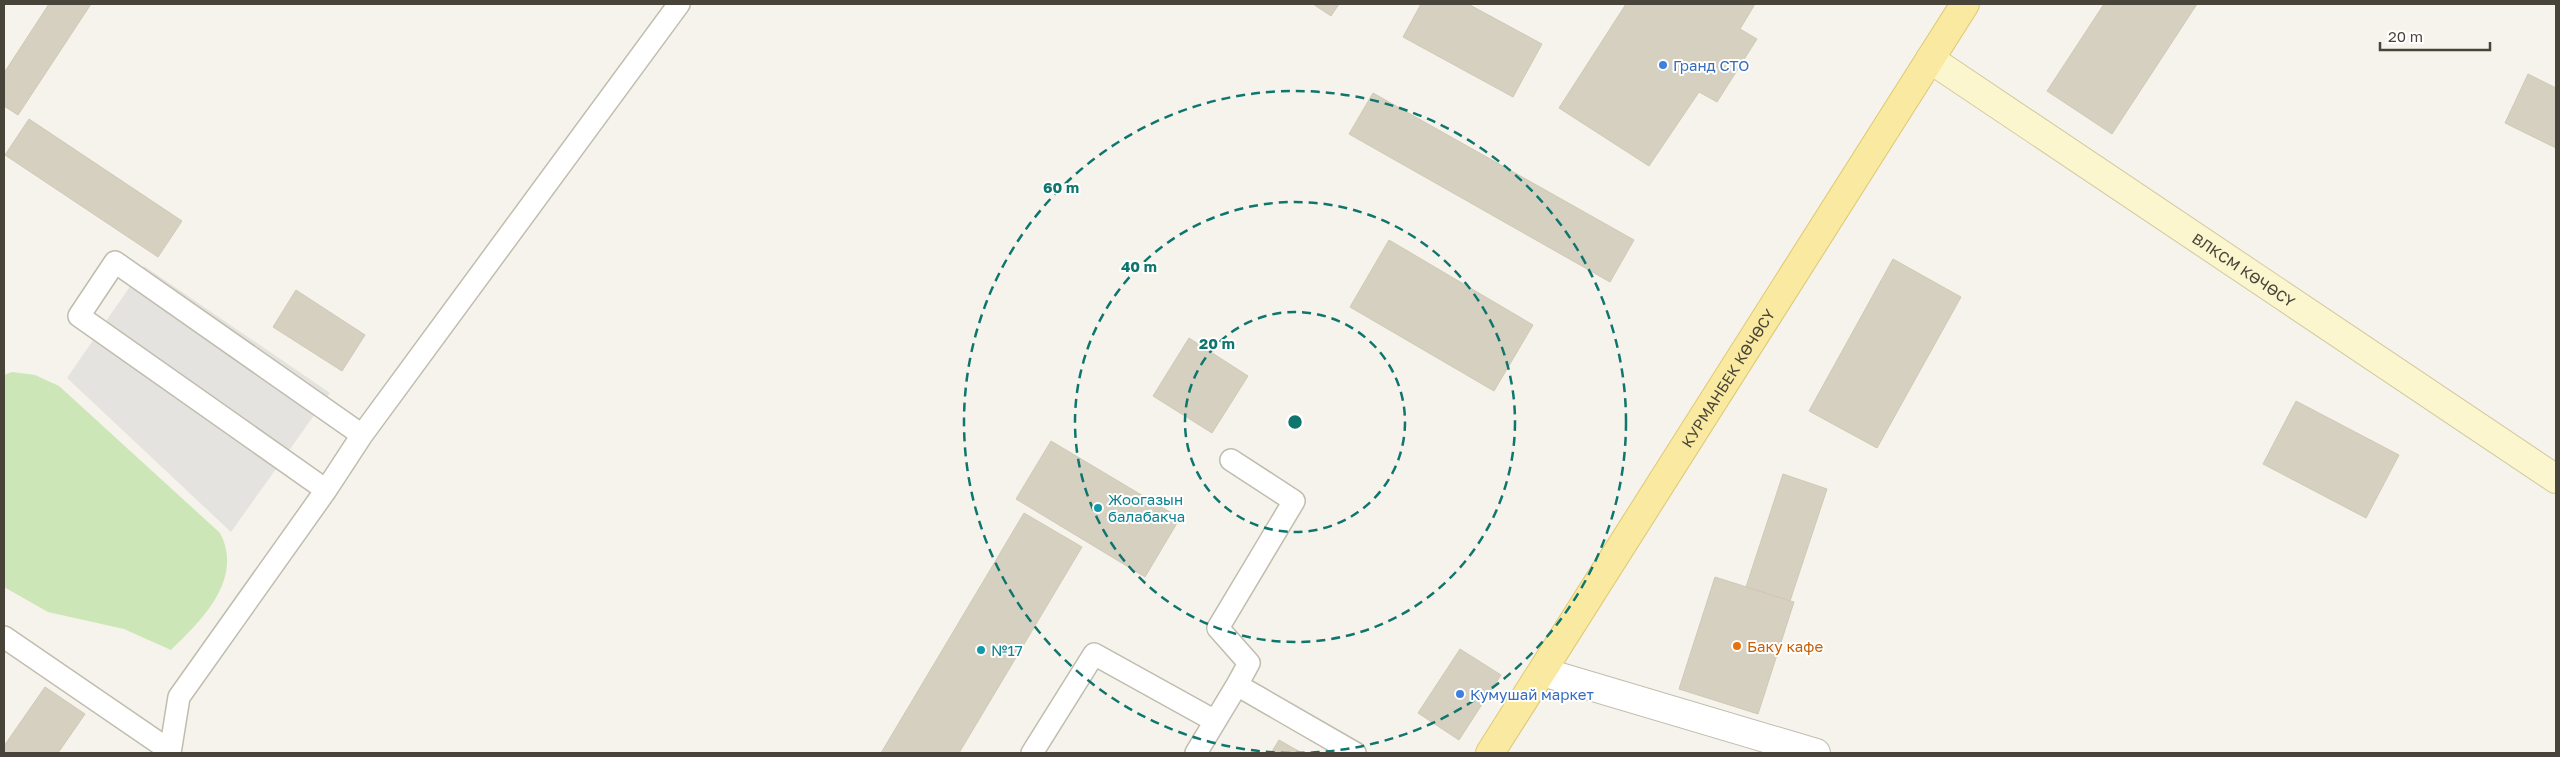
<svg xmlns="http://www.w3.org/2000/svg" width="2560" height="757" font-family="'Golos Text',sans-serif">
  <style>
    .green { fill: #cce6b7 }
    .parking { fill: #e4e3df }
    .building { fill: #d6d0c1; stroke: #d0c9b5 }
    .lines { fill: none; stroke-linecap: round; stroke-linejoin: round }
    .lane-casing { stroke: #c0bcae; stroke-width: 24 }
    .street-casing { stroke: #c0bcae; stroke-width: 30 }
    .secondary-casing { stroke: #d2c99e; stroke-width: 30 }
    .primary-casing { stroke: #dec970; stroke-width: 30 }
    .lane { stroke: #fff; stroke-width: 21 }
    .street { stroke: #fff; stroke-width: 28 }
    .secondary { stroke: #fcf6ce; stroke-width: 28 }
    .primary { stroke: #f9e9a1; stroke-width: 28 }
    .ring { fill: none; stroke: #0f766e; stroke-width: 2.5; stroke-dasharray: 9 6 }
    .shop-dot { fill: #3f7fe0; stroke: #fff; stroke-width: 2 }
    .culture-dot { fill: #0f9aa8; stroke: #fff; stroke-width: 2 }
    .food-dot { fill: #e8710a; stroke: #fff; stroke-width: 2 }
    .labels { text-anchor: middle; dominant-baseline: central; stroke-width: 4; stroke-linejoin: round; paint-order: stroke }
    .shop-label { font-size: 15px; fill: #366cbe; stroke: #fff; text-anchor: start }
    .street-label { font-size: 15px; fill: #494439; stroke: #fff }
    .culture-label { font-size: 15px; fill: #0d838f; stroke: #fff; text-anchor: start }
    .food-label { font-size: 15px; fill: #c56008; stroke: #fff; text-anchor: start }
    .centre { fill: #0f766e; stroke: #fff; stroke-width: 2.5 }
    .ring-label { font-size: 15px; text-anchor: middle; font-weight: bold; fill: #0f766e; stroke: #fff; stroke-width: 4; stroke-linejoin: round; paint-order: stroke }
  </style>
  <rect width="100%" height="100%" fill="#f5f3eb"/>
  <path class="green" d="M12 372 35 375 59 386 220 533C244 579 202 620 171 650L124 629 48 612 4 587V375Z"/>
  <path class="parking" d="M144 266 330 393 231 532 67 378Z"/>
  <path class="building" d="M49 4H91L18 115 4 106V73Z
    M1313 4H1339L1331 16Z
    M1421 4H1468L1542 44 1513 97 1403 37Z
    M1626 4H1755L1740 29 1757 39 1717 102 1699 92 1649 166 1559 108Z
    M2104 4H2197L2112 134 2047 91Z
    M2528 74 2556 88V148L2505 123Z
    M1373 93 1634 240 1610 282 1349 134Z
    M29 119 182 221 158 257 5 155Z
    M1389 240 1533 325 1494 391 1350 307Z
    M1893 259 1961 297 1877 448 1809 411Z
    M296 290 365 335 342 371 273 327Z
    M1189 338 1248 376 1212 433 1153 396Z
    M2296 401 2399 455 2366 518 2263 464Z
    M1051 441 1180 518 1145 577 1016 499Z
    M1783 474 1827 489 1790 601 1746 587Z
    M1024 513 1082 547 959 753H881Z
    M1715 577 1794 602 1758 714 1679 689Z
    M1460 649 1501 675 1459 740 1418 713Z
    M45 687 85 714 58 753H4V746Z
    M1279 740 1302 753H1271Z"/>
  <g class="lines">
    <defs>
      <path id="lane" d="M1231 460 1294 501 1218 628 1249 663 1237 685
        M326 490 362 435
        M4 637 169 750
        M170 753 179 697 326 490 79 316 115 262 362 435 679 4
        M1032 753 1094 654 1215 721
        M1196 753 1237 685 1355 753"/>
      <path id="street" d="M1543 672 1816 753"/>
      <g id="secondary">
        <path id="s1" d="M1930 59 2556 479"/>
      </g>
      <g id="primary">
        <path id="s2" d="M1490 753 1965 4"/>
      </g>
    </defs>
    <use href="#lane" class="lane-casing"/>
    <use href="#street" class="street-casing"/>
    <use href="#secondary" class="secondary-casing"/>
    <use href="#primary" class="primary-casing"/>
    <use href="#lane" class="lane"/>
    <use href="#street" class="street"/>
    <use href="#secondary" class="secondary"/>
    <use href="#primary" class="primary"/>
  </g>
  <g class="ring">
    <circle cx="1295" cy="422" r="110"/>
    <circle cx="1295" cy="422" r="220"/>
    <circle cx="1295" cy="422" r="331"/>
  </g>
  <g class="shop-dot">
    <circle cx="1663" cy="65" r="5"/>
    <circle cx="1460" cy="694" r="5"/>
  </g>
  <g class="culture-dot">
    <circle cx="1098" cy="508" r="5"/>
    <circle cx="981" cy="650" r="5"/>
  </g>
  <circle class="food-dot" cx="1737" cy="646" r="5"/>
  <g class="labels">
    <g class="shop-label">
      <text x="1673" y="65">Гранд СТО</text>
      <text x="1470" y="694">Кумушай маркет</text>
    </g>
    <g class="street-label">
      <text stroke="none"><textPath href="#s1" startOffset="378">ВЛКСМ КӨЧӨСҮ</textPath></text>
      <text stroke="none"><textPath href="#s2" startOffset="444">КУРМАНБЕК КӨЧӨСҮ</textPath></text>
    </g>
    <g class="culture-label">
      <text x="1108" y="499">Жоогазын<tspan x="1108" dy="17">балабакча</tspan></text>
      <text x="991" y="650">№17</text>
    </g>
    <g class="food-label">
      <text x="1747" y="646">Баку кафе</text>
    </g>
  </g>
  <circle cx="1295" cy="422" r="8" class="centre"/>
  <g class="ring-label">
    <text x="1061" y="193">60 m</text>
    <text x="1139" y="272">40 m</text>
    <text x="1217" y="349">20 m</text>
  </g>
  <rect width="2560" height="757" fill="none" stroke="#494439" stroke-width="10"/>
  <path d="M2380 42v8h110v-8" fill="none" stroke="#494439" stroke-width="2.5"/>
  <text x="2388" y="42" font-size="15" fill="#494439" stroke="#ffffff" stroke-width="4" paint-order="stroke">20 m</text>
</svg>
